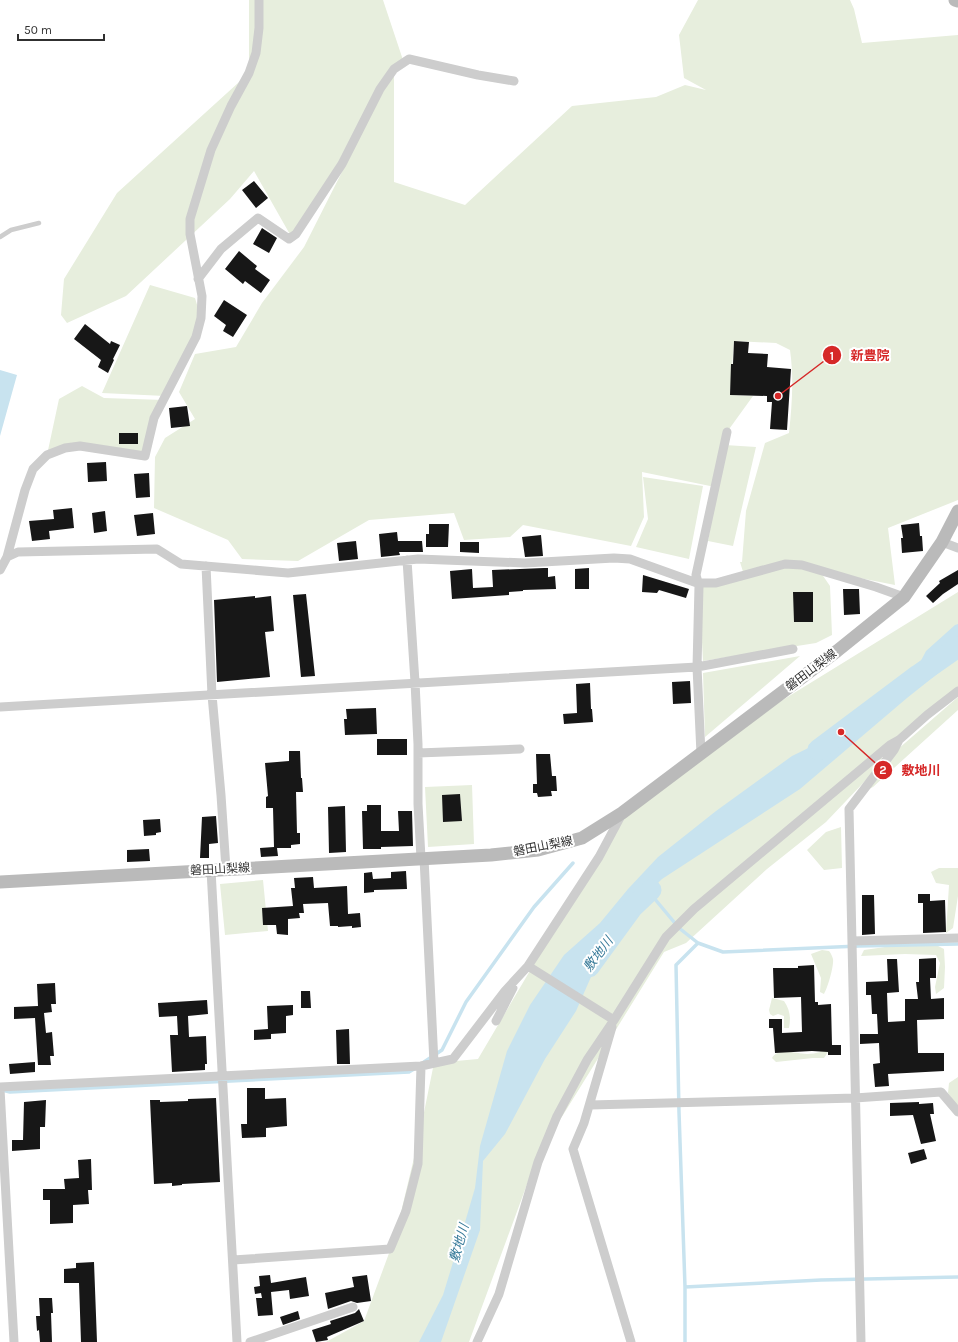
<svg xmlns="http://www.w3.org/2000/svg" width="958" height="1342" font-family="Karla,'Noto Sans JP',sans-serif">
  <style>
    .green { fill: #e7eedd }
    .water { fill: #c8e3ef }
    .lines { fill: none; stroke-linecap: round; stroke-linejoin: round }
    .stream { stroke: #c8e3ef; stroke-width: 3.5 }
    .river { stroke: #c8e3ef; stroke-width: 21 }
    .building { fill: #171717 }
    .lane { stroke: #cdcdcd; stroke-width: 4.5 }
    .street { stroke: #cdcdcd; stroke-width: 9 }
    .secondary { stroke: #bababa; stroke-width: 13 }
    .labels { text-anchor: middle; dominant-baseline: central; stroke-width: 4; stroke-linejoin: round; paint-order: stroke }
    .street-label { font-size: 12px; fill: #303030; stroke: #fff }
    .water-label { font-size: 13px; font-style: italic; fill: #377a99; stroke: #fff }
    .leader { fill: none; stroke: #d62828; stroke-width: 1.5 }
    .callout-dot { fill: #d62828; stroke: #fff; stroke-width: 1.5 }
    .mark-label { font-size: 12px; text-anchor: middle; font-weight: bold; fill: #fff }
    .callout-label { font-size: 13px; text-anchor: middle; font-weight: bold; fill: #d62828; stroke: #fff; stroke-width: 4; stroke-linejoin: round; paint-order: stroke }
  </style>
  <rect width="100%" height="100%" fill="#fff"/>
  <path class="green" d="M249 0H383L404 63 394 69V182L465 205 572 106 656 97 685 85 706 90 684 78 679 35 698 0H850L854 9 862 43 958 35V500L888 528 895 585 819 570 830 586 832 635 816 643 703 661 699 586 744 575 740 562H742L746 511 765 443 789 433C792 405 794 379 790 350L776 343 734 341 730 395 753 396 727 432 725 445 756 447 733 546 708 541 722 459 715 487 642 472 644 517 631 546 523 525 510 537 464 540 454 513 369 520 298 561 242 559 228 540 154 508 155 457 165 438 195 419 179 392 195 354 236 347 262 303 304 247 387 83 335 176 292 238 254 171 230 199 126 296 67 323 61 315 64 279 117 193 249 73Z
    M150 285 195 298 201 318 165 396 102 393Z
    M82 386 104 398 164 400 141 455 79 443 47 455 59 399Z
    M643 477 703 486 689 559 636 547 648 519Z
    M958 592V690L877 759 890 756 958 697V710L873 787 861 793 886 759 826 822 767 869 686 943 664 952 537 1157 469 1342H326L364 1321 395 1237 419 1137 434 1063 478 1059 617 823 726 735Z
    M800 656 705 737 703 673Z
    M472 785 474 844 428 847 425 787Z
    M841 827 842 868 824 870 807 850 826 832Z
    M939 868H958V896L953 928 946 933 949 885 936 883 931 872Z
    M263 880 268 931 225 935 220 884Z
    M899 945H936L944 949 945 967 944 988 936 994 935 987 940 963 936 955 905 954 861 956 864 950Z
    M822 950 829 951C831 953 832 956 833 959 834 966 828 987 824 994L820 992 821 978 811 954Z
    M772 998 784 1001C790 1010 791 1017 789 1028H784V1016L778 1014 773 1016 770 1014 769 1010Z
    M823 1039 830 1040 828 1052 824 1058H813L776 1062 772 1058C778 1047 797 1054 807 1054 812 1054 816 1053 820 1052Z
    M958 1077V1107L948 1093 949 1083Z"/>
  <path class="water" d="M0 370 17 375 0 436Z
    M958 624V655L956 659 907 698 800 789 662 879 632 908 606 943 576 1011 545 1059 505 1134 483 1161 480 1230 441 1342H419L443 1295 461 1236 475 1188 480 1146 507 1051 530 1005 564 955 600 923 628 889 658 857 716 811 792 756 841 732 911 680 926 651 955 625Z"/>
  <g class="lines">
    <path class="stream" d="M649 892 679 928 698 943 723 952 859 946 958 944
      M424 1062 442 1050 466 1002 534 907 573 863
      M2 1090 10 1092 409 1072 414 1069
      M685 1287 821 1280 958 1277
      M685 1342V1287L679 1112 676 965 698 943"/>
    <path class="river" d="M818 750 918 675 958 647
      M589 967 632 908 651 890"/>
  </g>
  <path class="building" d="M254 181 268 198 256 208 242 190Z
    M262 228 277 238 269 253 253 244Z
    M239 251 257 266 255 269 270 280 261 293 245 281 243 284 225 269Z
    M224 300 247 315 233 337 223 331 226 325 214 316Z
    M85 324 110 344 111 341 120 345 113 359 114 360 108 373 98 367 101 360 74 339Z
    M734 341 749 342 748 353 768 354 767 367 791 369 787 430 770 429 772 402H767V396L730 395 731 364H733Z
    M187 406 190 426 171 428 169 408Z
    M119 433H138V444H119Z
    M106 462 107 481 88 482 87 463Z
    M149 473 150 497 136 498 134 474Z
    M72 508 74 528 49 531 50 539 32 541 29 521 54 519 53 510Z
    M105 511 107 531 94 533 92 513Z
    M153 513 155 534 137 536 134 515Z
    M919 523 920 536H922L923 551 902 553 901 538H903L901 525Z
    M429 524H449L448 547H426V534H429Z
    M397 532 398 541H422L423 552H399L400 555 381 557 379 534Z
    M541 535 543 556 525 557 522 537Z
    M356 541 358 559 339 561 337 543Z
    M460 542H479V553L460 552Z
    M544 568H548V577L555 576 556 589 523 590V591L509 592V595L452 599 450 571 472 569 473 588 493 587 492 570Z
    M589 568V589H575V569Z
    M958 570V584L943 594 933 603 926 596 940 583 939 581Z
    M643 575 689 589 686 598 659 590 657 593 642 592Z
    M843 589H859L860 614 844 615Z
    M793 592H813V622H794Z
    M306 594 315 676 301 677 293 595Z
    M255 596V598L271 596 274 631 265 632 270 677 217 682 214 600Z
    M690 681 691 703 673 704 672 682Z
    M590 683 591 709H592L593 722 564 724 563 714 577 713 576 684Z
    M376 708 377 734 345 735 344 719H347L346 709Z
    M377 739H407V755H377Z
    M289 751H300L301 778H302L303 792H296L297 833H300V844L291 845V848H277L278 856 261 857 260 848 274 847 273 808H266V797L268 796 265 763 289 761Z
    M536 754H550L552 776H556L557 791H551L552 796 538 797 537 793H533V784H537Z
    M460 794 462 821 443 822 442 795Z
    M367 805H381V831H399L398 811H412L413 846 381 847V849H363L362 811H367Z
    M345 806 346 852 329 853 328 807Z
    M216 816 218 843 209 844V858H200L202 817Z
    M160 819 161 832 156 833V835L144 836 143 820Z
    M149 849 150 861 127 862V850Z
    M406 871 407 889 374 890V892L364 893V873L372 872 373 879 391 878V872Z
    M313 877 314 888 347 886 348 914 360 913 361 927 352 928V926L338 927V926H330L328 903 303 904 304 913H299L300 918 288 919V935L277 934 276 925H263L262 908 293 906 291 888H295L294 878Z
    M918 894H930V901L945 900 946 932 923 933V903H918Z
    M862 895H874L875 934 862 935Z
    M936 958V978H930L931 999 944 998V1019L917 1020 918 1053H944V1071L888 1074 889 1086 875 1087 873 1064 880 1063 879 1043 860 1044V1034H878L877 1014H872L871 995H866V982L888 981 887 959H897L899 992 887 993 888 1022 905 1021V999H918L916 982H919V959Z
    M814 965 815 1002H818V1005L831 1004 832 1045H841V1055H828V1052L812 1051 775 1053 773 1028H769V1019H782V1033L802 1032 801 997 774 998 773 968H798V966Z
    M55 983 56 1004H51L52 1012 44 1013 46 1033 52 1032 54 1056H50L51 1065H38L35 1018 14 1019V1007L38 1006 37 984Z
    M301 991H310L311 1008H301Z
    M207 1000 208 1014 188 1016 189 1037 206 1036 207 1064H205V1070L172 1072 170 1035H178L177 1016 159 1017 158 1003Z
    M293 1005V1015L286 1016V1033L271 1034V1039L254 1040V1030L268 1029 267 1006Z
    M349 1029 350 1064H337L336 1030Z
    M35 1062V1072L10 1074 9 1064Z
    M247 1088H265V1099L286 1098 287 1126 266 1128V1137L242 1138 241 1124H247Z
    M216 1098 220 1182 182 1184V1185L172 1186V1183L154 1184 150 1100H160V1102L188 1101V1099Z
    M46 1100 45 1127H40V1149L12 1151V1140H23L24 1102Z
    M919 1102V1104L933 1103 934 1114H930L936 1141 921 1144 913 1115 890 1116V1103Z
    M924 1149 927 1159 911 1164 908 1153Z
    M91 1159 92 1190H88L89 1204 73 1205V1223L50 1224V1200H43V1189H65L64 1179 79 1178 78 1160Z
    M94 1262 97 1342H81L79 1283H64V1269L76 1268V1263Z
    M270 1275 271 1283 306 1277 309 1296 290 1299 289 1290 271 1292 273 1315 258 1316 256 1298H262L261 1293 255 1294 254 1287 260 1286 259 1276Z
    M367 1275 371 1301 357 1303 351 1301 328 1309 325 1293 354 1287 352 1277Z
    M39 1298H52L53 1313H51L52 1342H40L39 1330 37 1331 36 1316H40Z
    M359 1309 364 1321 327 1337 328 1340 316 1342 312 1330 331 1324 330 1321 355 1313Z
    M298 1311 300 1319 283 1325 280 1317Z"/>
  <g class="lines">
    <path class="lane" d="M0 237 11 230 39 223"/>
    <path class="street" d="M198 279 221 249 258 218 289 239 296 234 342 164 380 89 394 69 409 59 478 75 514 81
      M942 542 958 548
      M7 557 25 490 33 469 47 455 65 448 80 446 145 456 154 418 196 337 201 318 202 296 190 234V219L211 150 231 106 249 73 256 53 259 28V0
      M407 560 415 682 418 744V804L421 858
      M206 566 212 695 221 795 226 869
      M0 570 7 557 18 552 157 549 181 564 288 573 418 559 525 563 614 558 630 559 697 583H716L785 564 802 565 876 587 904 597
      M0 707 697 667 793 649
      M418 753 520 749
      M701 754 697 667 699 586 696 575 727 432
      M424 858 434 1063
      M211 870 237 1342
      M852 941 958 938
      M528 966 614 1020
      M496 1021 513 988
      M612 1027 584 1123 573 1149 631 1342
      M0 1087 421 1066 453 1059 505 991 528 966 599 857 622 814
      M0 1089 14 1342
      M590 1105 855 1098 941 1092 958 1112
      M233 1260 390 1249 406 1211 418 1164 421 1066
      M250 1342 353 1307
      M477 1342 499 1294 538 1162 557 1116 587 1060 614 1020 666 937 694 909 890 745 899 740 927 715 958 691
      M861 1342 849 809 894 750 899 740"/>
    <path class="secondary" d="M955 0 958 1
      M0 882 491 855 538 850 582 838 622 813 837 651 904 597 942 542 958 511"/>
  </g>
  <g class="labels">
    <g class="street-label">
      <text transform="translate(811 670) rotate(-37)">磐田山梨線</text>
      <text transform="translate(543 846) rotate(-11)">磐田山梨線</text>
      <text transform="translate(220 869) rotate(-3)">磐田山梨線</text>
    </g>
    <g class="water-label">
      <text transform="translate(598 954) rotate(-53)">敷地川</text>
      <text transform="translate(459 1243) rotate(-74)">敷地川</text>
    </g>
  </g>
  <path class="leader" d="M778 396L832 355M841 732L883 770"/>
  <g class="callout-dot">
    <circle cx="778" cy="396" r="4"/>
    <circle cx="841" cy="732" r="4"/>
    <circle cx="832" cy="355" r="10"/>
    <circle cx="883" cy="770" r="10"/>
  </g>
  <g class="mark-label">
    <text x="832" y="360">1</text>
    <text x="883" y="774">2</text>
  </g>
  <g class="callout-label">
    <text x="870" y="360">新豊院</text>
    <text x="921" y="775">敷地川</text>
  </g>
  <path d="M18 34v6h86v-6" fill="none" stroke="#303030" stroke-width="2"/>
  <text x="24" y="34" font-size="12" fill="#303030" stroke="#ffffff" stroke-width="3" paint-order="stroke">50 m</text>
</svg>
